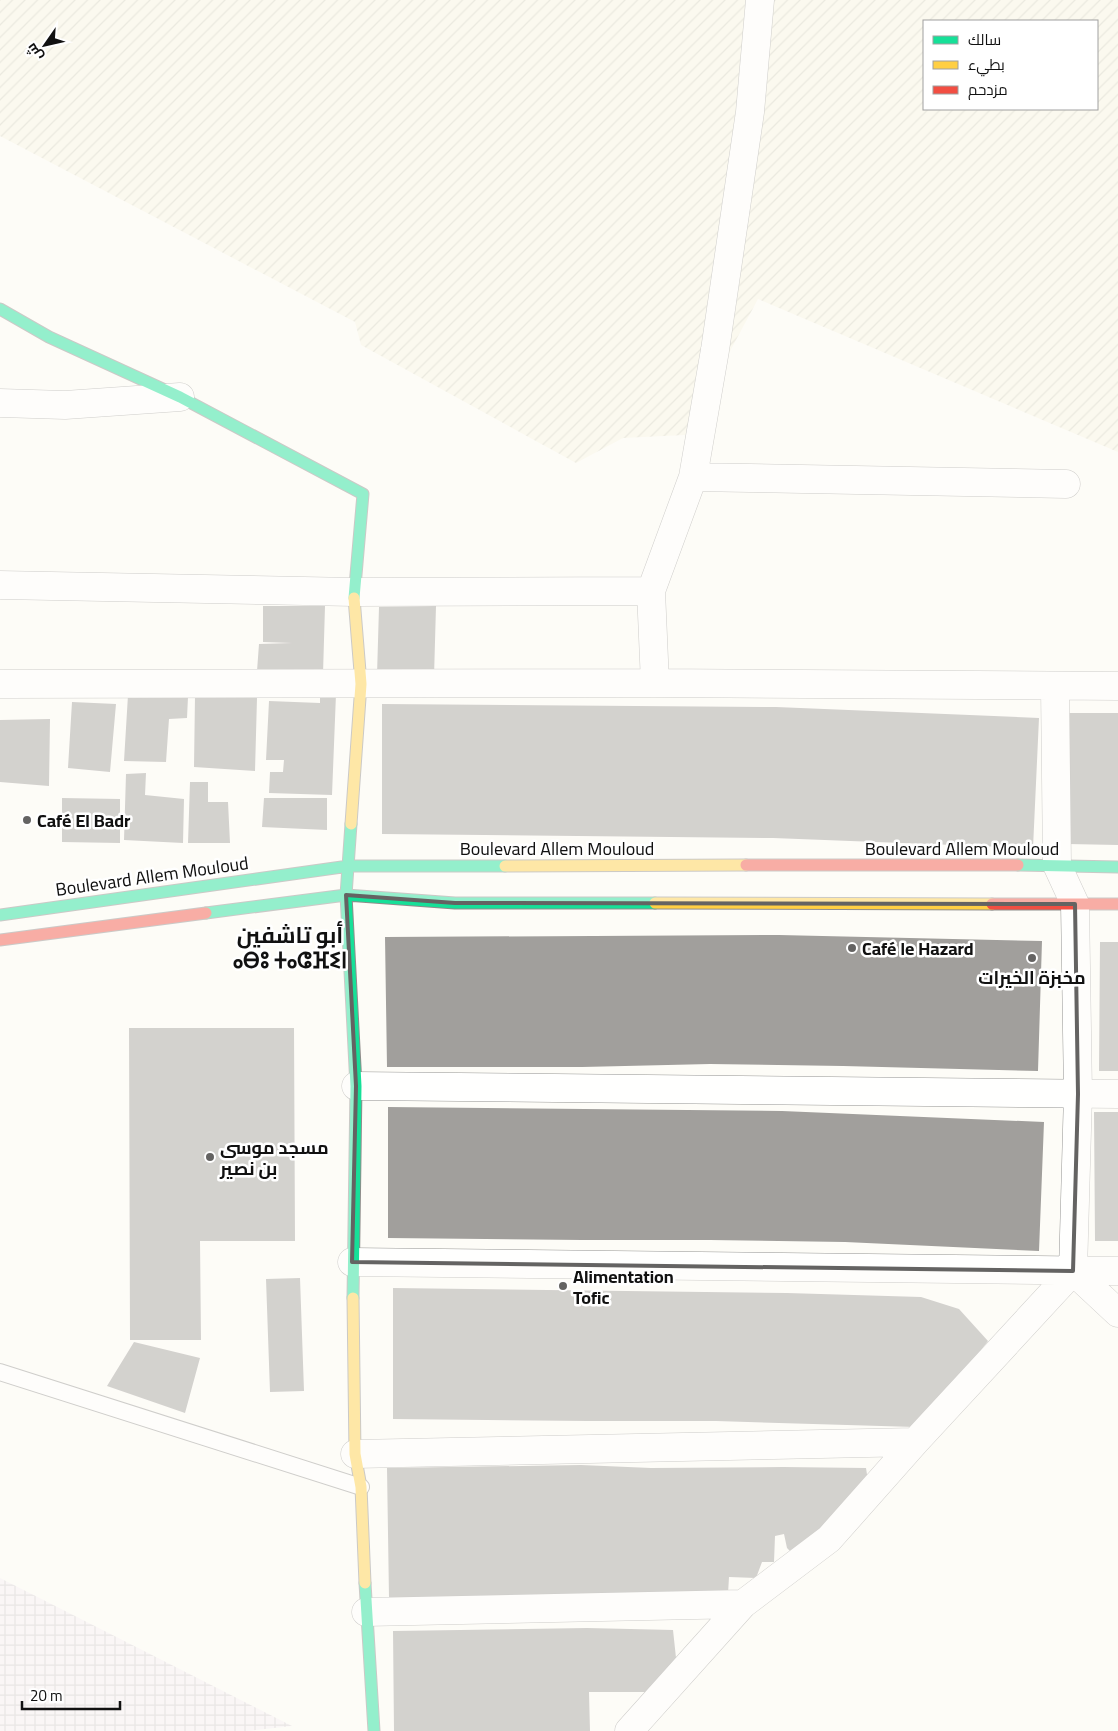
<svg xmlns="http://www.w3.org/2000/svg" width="1118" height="1731" font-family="Georgia,Cairo,'Noto Sans Tifinagh',serif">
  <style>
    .industrial { fill: url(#industrial-grid) }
    .farmland { fill: url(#farmland-furrows); fill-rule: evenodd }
    .building { fill: #a19f9c }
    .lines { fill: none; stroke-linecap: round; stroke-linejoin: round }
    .lane-casing { stroke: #979795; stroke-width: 18 }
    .street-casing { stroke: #979795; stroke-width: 29 }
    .fast-casing { stroke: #8e8d8b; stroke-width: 13 }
    .slow-casing { stroke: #8e8d8b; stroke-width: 13 }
    .jam-casing { stroke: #8e8d8b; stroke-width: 13 }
    .lane { stroke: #fffffe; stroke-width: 16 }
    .street { stroke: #fffffe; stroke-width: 28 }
    .fast { stroke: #16e098; stroke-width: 11 }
    .slow { stroke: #ffcf43; stroke-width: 11 }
    .jam { stroke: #f24e42; stroke-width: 11 }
    .marked { fill: none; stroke: #646362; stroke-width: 4; stroke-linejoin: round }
    .poi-dot { fill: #646362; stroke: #fff; stroke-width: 2 }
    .labels { text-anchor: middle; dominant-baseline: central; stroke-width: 5; stroke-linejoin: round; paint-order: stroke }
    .poi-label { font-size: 18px; font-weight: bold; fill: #111; stroke: #fff; text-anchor: start }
    .street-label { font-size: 18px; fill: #111; stroke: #fff }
    .district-label { font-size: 22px; font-weight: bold; fill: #111; stroke: #fff }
  </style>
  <defs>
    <pattern id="industrial-grid" width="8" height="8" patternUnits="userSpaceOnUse" patternTransform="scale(1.25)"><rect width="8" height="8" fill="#f5f0f3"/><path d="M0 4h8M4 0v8" fill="none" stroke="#d1cdcf"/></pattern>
    <pattern id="farmland-furrows" width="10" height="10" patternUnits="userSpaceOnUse" patternTransform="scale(1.25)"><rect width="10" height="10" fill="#f9f7e4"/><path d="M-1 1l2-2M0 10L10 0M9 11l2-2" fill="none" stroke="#d4d3c3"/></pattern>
  </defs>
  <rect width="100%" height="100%" fill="#fdfcf7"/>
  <path class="industrial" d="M0 1578 292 1726 248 1731H0Z"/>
  <path class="farmland" d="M0 0H1118V452L758 299 685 435 623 438 576 463 361 345 355 322 0 136ZM924 21H1097V109H924Z"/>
  <path class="building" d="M263 606H325L323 674 257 671 259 644 292 643 263 642Z
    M436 606 434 677 377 675 379 607Z
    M320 694H336L332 795 269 793 270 772H283L284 760H266L269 701 320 703Z
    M128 695 188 697 187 718 169 719 166 762 124 761Z
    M195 696 257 698 255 771 194 767Z
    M72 702 116 704 110 772 68 768Z
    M382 704 776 707 1039 718 1033 848 773 838 382 834Z
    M1068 713H1118V845L1068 844Z
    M50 719 49 786 0 782V720Z
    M146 773 145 795 184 799 183 843 124 840 126 774Z
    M190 782H208V802H228L230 843H188Z
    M62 798 120 799V843L62 842Z
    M264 798H327V830L262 827Z
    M779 935 1042 941 1038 1071 843 1066 710 1064 582 1067H387L385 937Z
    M1100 942H1118V1071H1099Z
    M129 1028H294L295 1241H200L201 1340H130Z
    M388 1107 782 1111 1044 1122 1039 1251 845 1242 710 1240H583L388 1238Z
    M1094 1112H1118V1241H1095Z
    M300 1278 304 1391 270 1392 266 1279Z
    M393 1288 787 1293 921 1297 959 1309 988 1341 941 1402 915 1427 716 1421H588L393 1419Z
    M134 1342 200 1358 185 1413 107 1386Z
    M581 1465 651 1468 783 1467 866 1468 868 1481 817 1535 793 1554 787 1548 784 1534 775 1536 774 1562H762L756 1578 729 1577 728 1594 389 1598 387 1468Z
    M587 1628 673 1630 677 1667 653 1692H589L590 1731H394L393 1631Z"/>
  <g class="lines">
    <defs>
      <path id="lane" d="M0 1372 361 1487"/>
      <path id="street" d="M0 403 65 405 180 397
        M693 477 1066 484
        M0 585 354 592 651 591
        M655 683 651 591 693 477 715 350 750 112 760 0
        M0 684 655 683 1118 686
        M356 1086 1118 1094
        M352 1262 1118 1271
        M1073 1271 1118 1313
        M355 1454 915 1442
        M366 1612 743 1604
        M629 1731 743 1604 829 1539 915 1442 1073 1271 1078 1094 1075 904 1057 865 1055 687"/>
      <path id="fast" d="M0 309 49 337 180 397 363 494 354 598
        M351 824 346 895 356 1086 353 1298
        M1018 865 1118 867
        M206 913 346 895 455 903H655
        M0 915 349 866H505
        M365 1583 374 1731"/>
      <path id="slow" d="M351 824 361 684 354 598
        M505 866 746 865
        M655 903 992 904
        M353 1298 355 1454 361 1487 365 1583"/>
      <path id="jam" d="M746 865H1018
        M992 904H1118
        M0 940 206 913"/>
    </defs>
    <use href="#lane" class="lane-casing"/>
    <use href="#street" class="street-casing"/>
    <use href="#fast" class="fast-casing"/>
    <use href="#slow" class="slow-casing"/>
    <use href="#jam" class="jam-casing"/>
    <use href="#lane" class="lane"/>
    <use href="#street" class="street"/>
    <use href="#fast" class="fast"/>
    <use href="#slow" class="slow"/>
    <use href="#jam" class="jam"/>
  </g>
  <path d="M0 0H1118V1731H0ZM346 895 455 903 1075 904 1078 1094 1073 1271 352 1262 356 1086Z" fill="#fdfcf7" fill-opacity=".55" fill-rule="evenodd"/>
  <path class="marked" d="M346 895 455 903 1075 904 1078 1094 1073 1271 352 1262 356 1086Z"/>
  <g class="poi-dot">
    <circle cx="27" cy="820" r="5"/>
    <circle cx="852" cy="948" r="5"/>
    <circle cx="1032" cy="958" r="5"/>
    <circle cx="210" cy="1157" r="5"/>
    <circle cx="563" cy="1286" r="5"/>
  </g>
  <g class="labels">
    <g class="poi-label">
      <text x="37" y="820">Café El Badr</text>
      <text x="862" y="948">Café le Hazard</text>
      <text x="1032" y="977" text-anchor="middle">مخبزة الخيرات</text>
      <text x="220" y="1147">مسجد موسى<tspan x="220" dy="21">بن نصير</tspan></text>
      <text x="573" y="1276">Alimentation<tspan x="573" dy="21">Tofic</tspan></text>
    </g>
    <g class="street-label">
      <text x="557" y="848">Boulevard Allem Mouloud</text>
      <text x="962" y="848">Boulevard Allem Mouloud</text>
      <text transform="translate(152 876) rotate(-8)">Boulevard Allem Mouloud</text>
    </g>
    <g class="district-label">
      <text x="290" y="935">أبو تاشفين<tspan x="290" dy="25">ⴰⴱⵓ ⵜⴰⵛⴼⵉⵏ</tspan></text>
    </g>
  </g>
  <rect x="923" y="20" width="175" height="90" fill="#ffffff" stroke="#a0a0a0"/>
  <rect x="933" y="36" width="25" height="8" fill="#16e098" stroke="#a0a0a0"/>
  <text x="968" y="45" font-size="15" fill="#111111">سالك</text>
  <rect x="933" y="61" width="25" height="8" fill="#ffcf43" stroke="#a0a0a0"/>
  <text x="968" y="70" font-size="15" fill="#111111">بطيء</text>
  <rect x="933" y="86" width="25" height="8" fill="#f24e42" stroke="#a0a0a0"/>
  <text x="968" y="95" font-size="15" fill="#111111">مزدحم</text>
  <g transform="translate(45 45) rotate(236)" stroke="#ffffff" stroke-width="4" paint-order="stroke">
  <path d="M0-4L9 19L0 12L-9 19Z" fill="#111111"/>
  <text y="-8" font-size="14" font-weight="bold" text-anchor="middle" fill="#111111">ش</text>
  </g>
  <path d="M22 1701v8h98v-8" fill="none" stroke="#111111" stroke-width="2.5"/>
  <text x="30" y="1701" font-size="15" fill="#111111" stroke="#ffffff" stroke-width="4" paint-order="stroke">20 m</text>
</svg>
